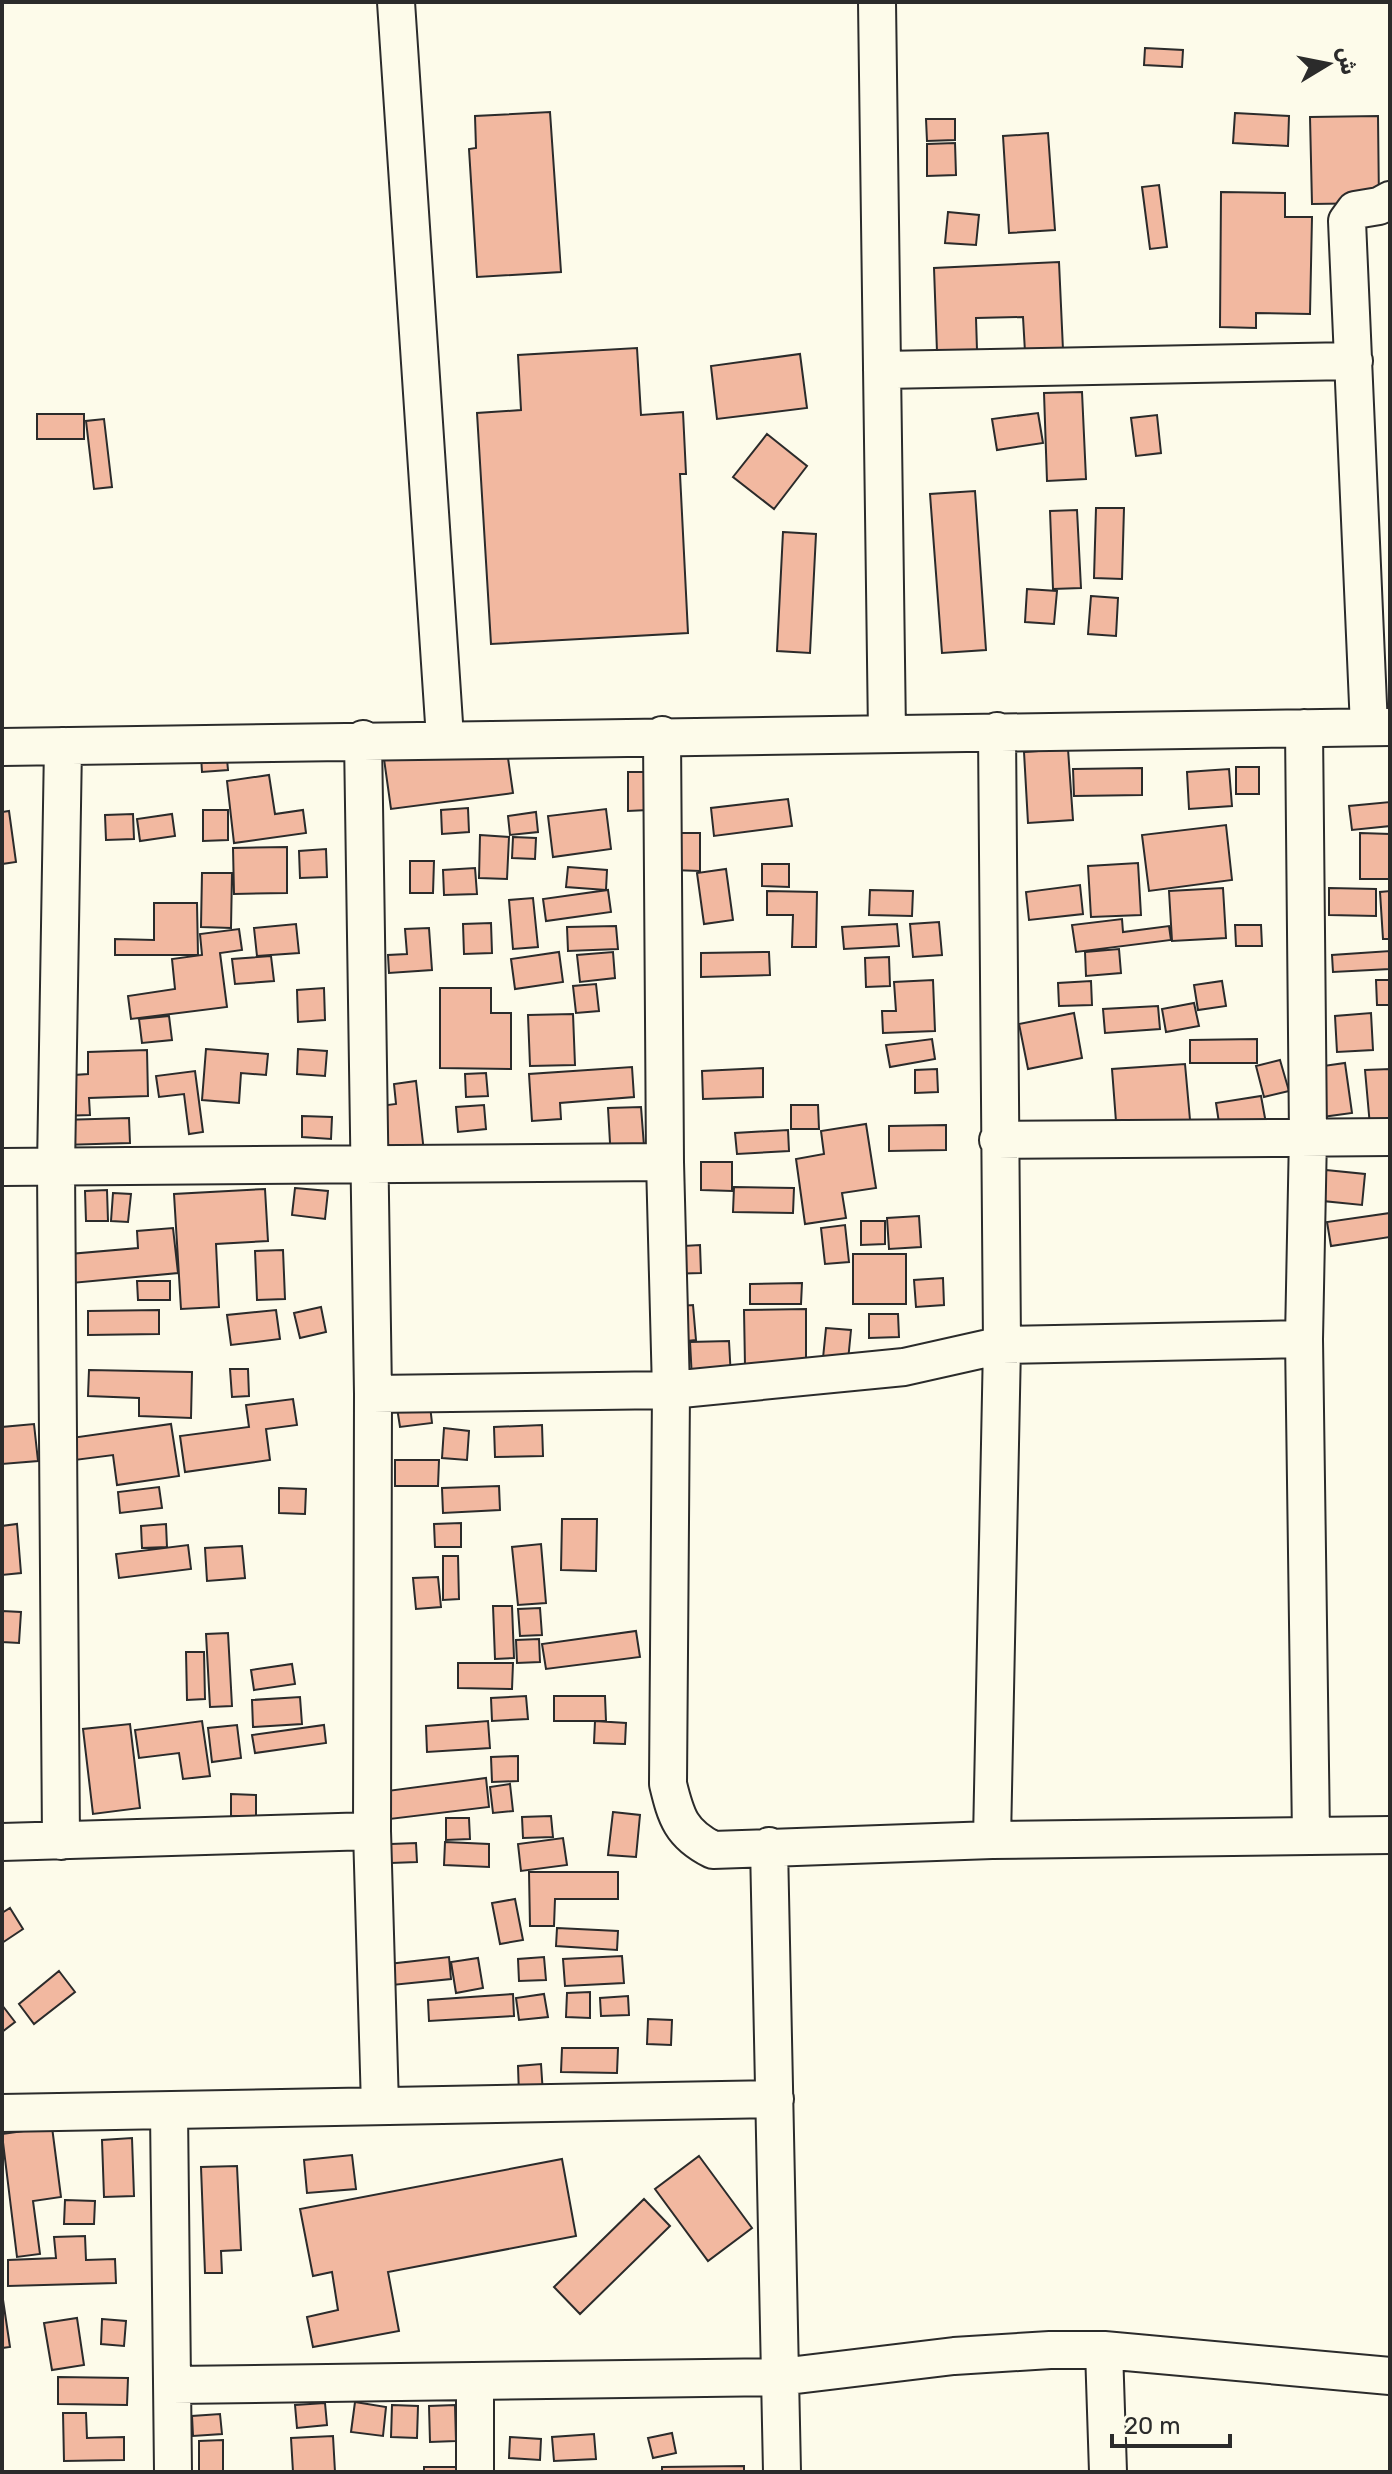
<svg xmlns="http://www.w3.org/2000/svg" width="1392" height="2474" font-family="Rubik,Cairo,sans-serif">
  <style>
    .building { fill: #f2b8a0; stroke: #2b2b2b; stroke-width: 2 }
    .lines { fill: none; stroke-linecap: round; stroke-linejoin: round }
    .minor-casing { stroke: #2b2b2b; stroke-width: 40 }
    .minor { stroke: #fdfbea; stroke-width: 36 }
  </style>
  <rect width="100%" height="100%" fill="#fdfbea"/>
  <path class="building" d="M1145 48 1183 50 1182 67 1144 65Z
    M550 112 561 272 477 277 469 149 476 148 475 116Z
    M1235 113 1289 116 1288 146 1233 143Z
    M1378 116 1379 203 1312 204 1310 117Z
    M926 119H955V140L927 141Z
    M1048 133 1055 230 1009 233 1003 136Z
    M955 143 956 175 927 176V144Z
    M1159 185 1167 247 1150 249 1142 187Z
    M1221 192 1285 193V217H1312L1310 314 1256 313V328L1220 327Z
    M948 212 979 215 976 245 945 243Z
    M1059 262 1063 350 1025 352 1023 317 976 318 977 350 937 352 934 268Z
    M637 348 641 415 683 412 686 474H680L688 633 491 644 477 413 521 410 518 355Z
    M800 354 807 408 717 419 711 366Z
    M1082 392 1086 479 1047 481 1044 393Z
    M1038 413 1043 443 997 450 992 419Z
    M37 414H84V439H37Z
    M1157 415 1161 453 1136 456 1131 418Z
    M104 419 112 487 94 489 86 421Z
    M767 434 807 466 774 509 733 477Z
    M975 491 986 650 942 653 930 494Z
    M1096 508H1124L1122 579 1094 578Z
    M1077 510 1081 588 1053 589 1050 511Z
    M783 532 816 534 810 653 777 651Z
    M1027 589 1057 591 1054 624 1025 622Z
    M1091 596 1118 598 1116 636 1088 634Z
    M225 737 228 770 202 772 200 739Z
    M506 744 513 793 391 809 384 759Z
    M1068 749 1073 820 1028 823 1024 752Z
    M1236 767H1259V794H1236Z
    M1142 768V795L1074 796 1073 769Z
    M1229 769 1232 806 1189 809 1187 772Z
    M628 772H648V810L628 811Z
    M269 775 275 814 303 810 306 833 234 843 227 781Z
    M788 799 792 826 714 836 711 808Z
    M1390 802V826L1352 830 1349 806Z
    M468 808 469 832 442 834 441 810Z
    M606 809 611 849 553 857 548 816Z
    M203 810H228V840L203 841Z
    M9 811 16 862 2 864V812Z
    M536 812 538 832 510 835 508 816Z
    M133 814 134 839 106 840 105 815Z
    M172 814 175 836 140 841 137 819Z
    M1226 825 1232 880 1149 891 1142 835Z
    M672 833H700V871L672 870Z
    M1360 833 1390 834V879H1360Z
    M480 835 509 837 507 879 479 878Z
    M513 837 536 838 535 859 512 858Z
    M287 847V893L234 894 233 848Z
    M326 849 327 877 300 878 299 851Z
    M410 861H434L433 893H410Z
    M1138 863 1141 915 1091 917 1088 866Z
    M762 864H789V887L762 886Z
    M568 867 607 870 606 890 566 887Z
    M475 868 477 894 444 895 443 870Z
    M726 869 733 920 704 924 697 873Z
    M202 873H232L231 928 201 927Z
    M1080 885 1083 914 1029 920 1026 892Z
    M1223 888 1226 938 1172 941 1169 891Z
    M1329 888 1376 889V916L1329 915Z
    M608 890 611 912 546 921 543 899Z
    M870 890 913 891 912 916 869 915Z
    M767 891 817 892 816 947H792L793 915H767Z
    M1390 891V939H1383L1380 892Z
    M533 898 538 947 513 949 509 900Z
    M154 903H197L198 955H115V939L154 940Z
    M1122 919 1123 932 1169 926 1171 940 1076 952 1072 925Z
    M939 922 942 955 913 957 910 924Z
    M491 923 492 953 464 954 463 924Z
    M296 924 299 953 257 956 254 928Z
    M897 924 899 946 844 949 842 927Z
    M1235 925H1261L1262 946H1236Z
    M616 926 618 949 568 951 567 927Z
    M429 928 432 970 389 973 388 955 407 954 405 929Z
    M239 929 242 950 220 953 227 1007 131 1019 128 996 175 989 172 959 202 955 200 934Z
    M1119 949 1121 973 1086 976 1085 952Z
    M1390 951V969L1333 972 1332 955Z
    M559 952 563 982 515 989 511 959Z
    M613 952 615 978 580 982 577 955Z
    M769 952 770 975 701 977V953Z
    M271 956 274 981 235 984 232 959Z
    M889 957 890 986 866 987 865 958Z
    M933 980 935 1031 883 1033 882 1011H896L894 982Z
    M1376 980H1390V1005H1377Z
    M1091 981 1092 1005 1059 1006 1058 983Z
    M1222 981 1226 1006 1198 1010 1194 985Z
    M596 984 599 1011 576 1013 573 986Z
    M324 988 325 1020 298 1022 297 990Z
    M440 988H491V1013H511V1069L440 1068Z
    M1194 1003 1199 1026 1166 1032 1162 1009Z
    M1158 1006 1160 1029 1105 1033 1103 1009Z
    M1074 1013 1082 1058 1028 1069 1019 1024Z
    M1371 1013 1373 1050 1337 1052 1335 1016Z
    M573 1014 575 1065 530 1066 528 1015Z
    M169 1016 172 1040 142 1043 139 1019Z
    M932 1039 935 1059 890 1067 886 1045Z
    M1257 1039V1063H1190V1040Z
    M206 1049 268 1054 266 1075 241 1073 239 1103 202 1100Z
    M298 1049 327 1051 325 1076 297 1074Z
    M147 1050 148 1096 89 1098 90 1115 60 1116 59 1076 88 1074V1052Z
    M1280 1060 1289 1091 1264 1097 1256 1066Z
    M1345 1063 1352 1113 1322 1117 1316 1067Z
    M1185 1064 1192 1142 1118 1148 1112 1069Z
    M632 1067 634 1097 560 1103 561 1119 532 1121 529 1074Z
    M763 1068V1097L703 1099 702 1071Z
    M937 1069 938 1092 915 1093V1070Z
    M1390 1069V1125L1370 1126 1365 1070Z
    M195 1071 203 1132 189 1134 184 1094 159 1097 156 1076Z
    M486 1073 488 1096 466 1097 465 1074Z
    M416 1081 424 1152 379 1157 372 1107 396 1104 394 1084Z
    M1261 1096 1267 1129 1221 1136 1216 1103Z
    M484 1105 486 1129 458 1132 456 1107Z
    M791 1105H818L819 1129H791Z
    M641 1107 645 1159 611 1160 608 1108Z
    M302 1116 332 1117 331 1139 302 1137Z
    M129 1118 130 1143 62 1145 61 1120Z
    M866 1124 876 1188 842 1193 846 1218 805 1224 796 1159 824 1154 821 1131Z
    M946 1125V1150L889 1151V1126Z
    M788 1130 789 1151 737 1154 735 1133Z
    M701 1162H732V1191L701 1190Z
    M1326 1170 1365 1174 1362 1205 1323 1201Z
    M734 1187 794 1188 793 1213 733 1212Z
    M295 1188 328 1191 325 1219 292 1215Z
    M265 1189 268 1241 216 1244 219 1307 181 1309 174 1194Z
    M107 1190 108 1221H86L85 1191Z
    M113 1193 131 1194 128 1222 111 1221Z
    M1390 1213V1237L1331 1246 1327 1222Z
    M919 1216 921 1247 889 1249 887 1218Z
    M861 1221H885V1244L861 1245Z
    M845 1225 849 1262 825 1264 821 1228Z
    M173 1228 178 1273 61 1284 58 1255 138 1248 137 1231Z
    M700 1245 701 1273 667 1274 666 1247Z
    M283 1250 285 1299 257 1300 255 1251Z
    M853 1254H906V1304H853Z
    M943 1278 944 1305 916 1307 914 1280Z
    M137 1281H170V1300H138Z
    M802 1283 801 1304H750V1284Z
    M693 1305 696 1340 668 1343 665 1307Z
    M321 1307 326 1332 300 1338 294 1313Z
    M806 1309V1365L745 1366 744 1310Z
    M159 1310V1334L88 1335V1311Z
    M276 1310 280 1339 231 1345 227 1315Z
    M869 1314H898L899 1337 869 1338Z
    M826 1328 851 1330 847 1371 822 1368Z
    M729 1341 731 1378 692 1379 690 1342Z
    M230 1369H248L249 1396 232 1397Z
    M89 1370 192 1372 191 1418 139 1416V1398L88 1396Z
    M429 1397 432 1423 400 1427 396 1401Z
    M293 1399 297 1425 266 1429 270 1460 185 1472 180 1436 249 1427 246 1405Z
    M34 1424 38 1461 2 1464V1427Z
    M171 1424 179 1476 117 1485 113 1455 75 1460 71 1438Z
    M542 1425 543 1456 495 1457 494 1427Z
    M444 1428 469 1431 467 1460 442 1458Z
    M395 1460H439L438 1486H395Z
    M499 1486 500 1510 443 1513 442 1488Z
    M159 1487 162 1508 120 1513 118 1492Z
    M279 1488 306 1489 305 1514 279 1513Z
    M562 1519H597L596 1571 561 1570Z
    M461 1523V1547H435L434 1524Z
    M17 1524 21 1573 2 1575V1526Z
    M166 1524 167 1547 142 1548 141 1526Z
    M541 1544 546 1603 518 1605 512 1547Z
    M188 1545 191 1569 119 1578 116 1554Z
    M242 1546 245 1578 207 1581 205 1548Z
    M443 1556H458L459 1599 443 1600Z
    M438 1577 441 1607 416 1609 413 1578Z
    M493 1606H512L514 1658 495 1659Z
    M540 1608 542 1635 520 1636 518 1609Z
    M2 1611 21 1612 19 1643 2 1642Z
    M636 1631 640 1657 546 1669 542 1644Z
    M228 1633 232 1706 210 1707 206 1634Z
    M539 1639 540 1662 517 1663 516 1640Z
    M186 1652H204L205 1699 187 1700Z
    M458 1663H513L512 1689 458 1688Z
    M292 1664 295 1684 254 1690 251 1670Z
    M526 1696 528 1719 492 1721 491 1698Z
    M554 1696H605L606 1721H554Z
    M300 1697 302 1724 253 1727 252 1700Z
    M202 1721 210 1776 183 1779 179 1753 139 1758 135 1730Z
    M488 1721 490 1748 427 1752 426 1726Z
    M595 1721 626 1723 625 1744 594 1743Z
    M130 1724 140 1808 93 1814 83 1729Z
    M237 1725 241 1758 212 1762 208 1728Z
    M324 1725 326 1743 255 1753 252 1735Z
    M518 1756V1781L492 1782 491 1757Z
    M486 1778 489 1807 390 1819 387 1791Z
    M510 1784 513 1811 493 1813 490 1787Z
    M231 1794 256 1795V1816H231Z
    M613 1812 640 1815 636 1857 608 1855Z
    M551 1816 553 1837 523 1838 522 1817Z
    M446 1818H469L470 1839 446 1840Z
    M563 1838 567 1865 521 1871 518 1844Z
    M445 1842 489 1844V1867L444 1865Z
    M416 1843 417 1862 391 1863V1844Z
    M529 1872H618V1899H555L554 1926H530Z
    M515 1899 523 1940 500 1944 492 1903Z
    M10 1908 23 1929 2 1943V1913Z
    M557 1928 618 1931 617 1950 556 1946Z
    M622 1956 624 1983 565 1986 563 1959Z
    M449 1957 451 1979 382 1986 380 1965Z
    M544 1957 546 1980 519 1981 518 1959Z
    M478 1958 483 1988 456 1993 451 1962Z
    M59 1971 75 1992 34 2024 19 2004Z
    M590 1992V2018L566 2017 567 1993Z
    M513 1994 514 2016 429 2021 428 2000Z
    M544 1994 548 2017 519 2020 516 1998Z
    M628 1996 629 2015 601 2016 600 1998Z
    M2 2005 15 2022 2 2032Z
    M648 2019 672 2020 671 2045 647 2044Z
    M562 2048H618L617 2073 561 2072Z
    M541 2064 543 2094 519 2095 518 2066Z
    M52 2127 61 2197 33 2201 40 2254 17 2257 2 2134Z
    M132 2138 134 2196 104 2197 102 2140Z
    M352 2155 356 2189 307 2193 304 2160Z
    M699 2156 752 2228 708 2261 655 2189Z
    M562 2159 576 2236 388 2272 399 2331 313 2347 307 2317 338 2310 332 2272 313 2276 300 2209Z
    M237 2166 241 2250 221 2251 222 2273H205L201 2167Z
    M644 2199 670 2226 580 2314 554 2287Z
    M65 2200 95 2201 94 2224H64Z
    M85 2236 86 2260 115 2259 116 2283 8 2286V2260L56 2258 54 2237Z
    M2 2293 10 2347 2 2348Z
    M77 2318 84 2365 52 2370 44 2323Z
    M102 2319 126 2321 124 2346 101 2344Z
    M58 2377 128 2378 127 2405 58 2404Z
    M355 2402 386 2407 383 2436 351 2432Z
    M325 2403 327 2425 297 2428 295 2405Z
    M392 2405 418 2406 417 2438 391 2437Z
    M455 2405 456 2441 430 2442 429 2406Z
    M63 2413H86L87 2438 124 2437V2460L64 2461Z
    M220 2414 222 2434 193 2436 192 2416Z
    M672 2433 676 2453 653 2458 648 2438Z
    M594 2434 596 2459 554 2461 552 2437Z
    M333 2436 335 2472H293L291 2438Z
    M510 2437 541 2439 540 2460 509 2458Z
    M223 2440V2472H199V2441Z
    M744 2466V2472H662V2467Z
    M424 2467H456V2472H424Z"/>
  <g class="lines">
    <defs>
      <path id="minor" d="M396 2 445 738
        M877 2 887 733
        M882 370 1354 361
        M1369 727 1347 221 1355 210 1379 206 1390 200
        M1304 728 1308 1135 1304 1339 1311 1836
        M662 735 665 1162 671 1390 668 1784C676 1817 681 1834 713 1850L992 1840 1390 1835
        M363 739 373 1394 372 1831 380 2106
        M2 747 1390 727
        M998 1140 1390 1137
        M2 1167 665 1162
        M373 1394 671 1390 904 1367 1002 1345 1304 1339
        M992 1840 1002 1345 997 731
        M61 1841 56 1167 63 746
        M2 1842 372 1831
        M769 1846 782 2472
        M169 2111 173 2472
        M2 2113 775 2099
        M1104 2350 1108 2472
        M475 2381V2472
        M173 2385 780 2377 954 2356 1050 2350H1104L1390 2376"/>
    </defs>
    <use href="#minor" class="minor-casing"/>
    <use href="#minor" class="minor"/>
  </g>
  <rect width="1392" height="2474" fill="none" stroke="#2b2b2b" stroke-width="8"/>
  <g transform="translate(1328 64) rotate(80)" stroke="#fdfbea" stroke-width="6" paint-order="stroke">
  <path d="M0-6L14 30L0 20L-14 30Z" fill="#2b2b2b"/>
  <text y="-12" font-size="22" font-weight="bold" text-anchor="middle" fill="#2b2b2b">ش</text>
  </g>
  <path d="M1112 2434v12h118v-12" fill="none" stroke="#2b2b2b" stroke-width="4"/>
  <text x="1124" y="2434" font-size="24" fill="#2b2b2b" stroke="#fdfbea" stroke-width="6" paint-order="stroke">20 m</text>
</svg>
